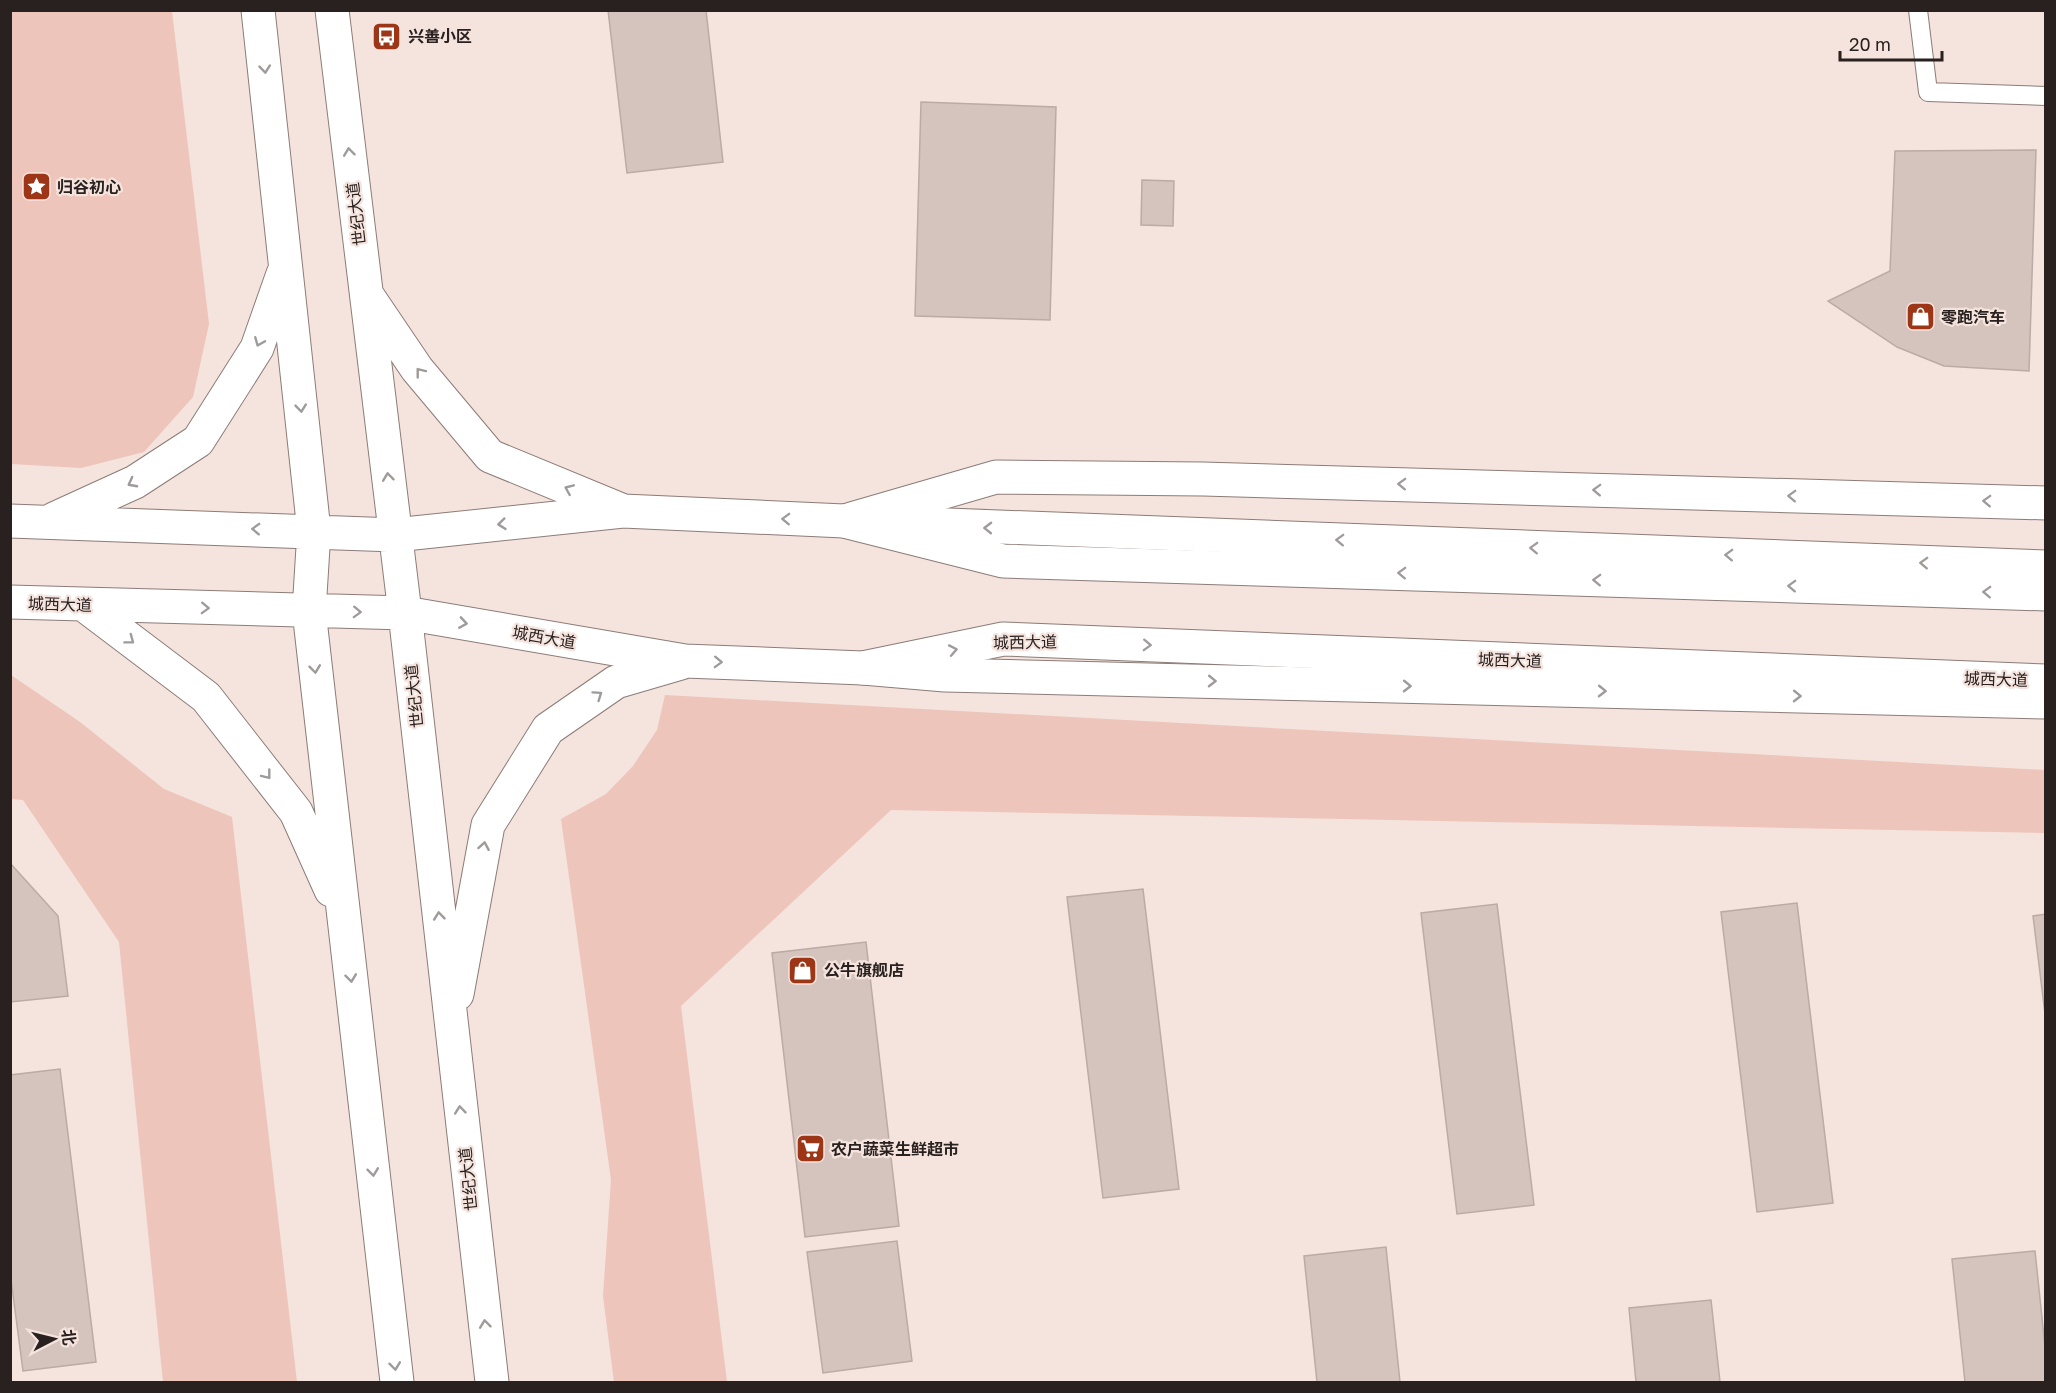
<svg xmlns="http://www.w3.org/2000/svg" width="2056" height="1393" font-family="'Golos Text','Noto Sans SC',sans-serif">
  <style>
    .green { fill: #edc5ba }
    .building { fill: #d5c3be; stroke: #bbaaa5; stroke-width: 1.5 }
    .lines { fill: none; stroke-linecap: round; stroke-linejoin: round }
    .lane-casing { stroke: #8c7c77; stroke-width: 20 }
    .secondary-casing { stroke: #8c7c77; stroke-width: 35 }
    .primary-casing { stroke: #8c7c77; stroke-width: 35 }
    .highway-casing { stroke: #8c7c77; stroke-width: 35 }
    .lane { stroke: #fff; stroke-width: 18 }
    .secondary { stroke: #fff; stroke-width: 33 }
    .primary { stroke: #fff; stroke-width: 33 }
    .highway { stroke: #fff; stroke-width: 33 }
    .oneway { stroke: #9e9b9a }
    .labels { text-anchor: middle; dominant-baseline: central; stroke-width: 4.5; stroke-linejoin: round; paint-order: stroke }
    .poi-label { font-size: 16px; font-weight: bold; fill: #28211f; stroke: #f5e3dd; text-anchor: start }
    .street-label { font-size: 16px; fill: #28211f; stroke: #f5e3dd }
  </style>
  <rect width="100%" height="100%" fill="#f5e3dd"/>
  <path class="green" d="M10 11H172L209 324 193 397 144 452 81 468 11 464Z
    M11 675 80 722 164 789 232 817 297 1382H163L119 942 23 800 11 799Z
    M665 695 2045 770V833L891 810 681 1006 727 1382H614L603 1296 611 1180 561 819 606 794 633 766 657 730Z"/>
  <path class="building" d="M608 10H706L723 162 627 173Z
    M921 102 1056 107 1050 320 915 316Z
    M2036 150 2029 371 1944 366 1897 347 1828 301 1890 271 1895 151Z
    M1142 180 1174 181 1173 226 1141 225Z
    M10 863 58 916 68 996 10 1002Z
    M1143 889 1179 1189 1103 1198 1067 897Z
    M1797 903 1833 1203 1757 1212 1721 912Z
    M1497 904 1534 1205 1457 1214 1421 913Z
    M2046 914V1022L2033 916Z
    M866 942 899 1226 805 1237 772 953Z
    M60 1069 96 1362 23 1371 10 1272V1075Z
    M897 1241 912 1361 823 1373 807 1252Z
    M1386 1247 1400 1382H1317L1304 1256Z
    M2035 1251 2046 1356V1382H1965L1952 1259Z
    M1711 1300 1720 1382H1636L1629 1308Z"/>
  <g class="lines">
    <defs>
      <path id="lane" d="M1918 10 1928 92 2046 96"/>
      <path id="secondary" d="M851 519 996 477 1203 479 2046 503"/>
      <path id="primary" d="M258 10 314 531 309 611 397 1382
        M332 10 405 613 492 1382
        M369 298 417 369 490 456 621 510
        M54 519 135 482 198 441 257 348 283 274
        M10 521 395 535 623 511 844 521 1003 561 2046 594
        M10 602 405 613 685 661 863 668 1003 639 2046 681
        M83 604 206 697 296 812 331 890
        M457 994 488 825 548 729 616 682 681 663"/>
      <path id="highway" d="M844 521 2046 567
        M863 668 945 675 2046 702"/>
    </defs>
    <use href="#lane" class="lane-casing"/>
    <use href="#secondary" class="secondary-casing"/>
    <use href="#primary" class="primary-casing"/>
    <use href="#highway" class="highway-casing"/>
    <use href="#lane" class="lane"/>
    <use href="#secondary" class="secondary"/>
    <use href="#primary" class="primary"/>
    <use href="#highway" class="highway"/>
  </g>
  <defs><path id="oneway-chevron" d="M-2-3.5L2.5 0L-2 3.5" fill="none" stroke-width="1.6" stroke-linecap="round" stroke-linejoin="round" transform="scale(1.5)"/></defs>
  <g class="oneway">
    <use href="#oneway-chevron" transform="translate(265 69) rotate(84)"/>
    <use href="#oneway-chevron" transform="translate(349 152) rotate(-97)"/>
    <use href="#oneway-chevron" transform="translate(259 342) rotate(112)"/>
    <use href="#oneway-chevron" transform="translate(420 372) rotate(-128)"/>
    <use href="#oneway-chevron" transform="translate(301 408) rotate(84)"/>
    <use href="#oneway-chevron" transform="translate(388 477) rotate(-97)"/>
    <use href="#oneway-chevron" transform="translate(132 483) rotate(152)"/>
    <use href="#oneway-chevron" transform="translate(1402 484) rotate(-178)"/>
    <use href="#oneway-chevron" transform="translate(569 489) rotate(-157)"/>
    <use href="#oneway-chevron" transform="translate(1597 490) rotate(-178)"/>
    <use href="#oneway-chevron" transform="translate(1792 496) rotate(-178)"/>
    <use href="#oneway-chevron" transform="translate(1987 501) rotate(-178)"/>
    <use href="#oneway-chevron" transform="translate(786 519) rotate(-178)"/>
    <use href="#oneway-chevron" transform="translate(502 524) rotate(174)"/>
    <use href="#oneway-chevron" transform="translate(988 528) rotate(-179)"/>
    <use href="#oneway-chevron" transform="translate(256 529) rotate(-178)"/>
    <use href="#oneway-chevron" transform="translate(1340 540) rotate(-178)"/>
    <use href="#oneway-chevron" transform="translate(1534 548) rotate(-178)"/>
    <use href="#oneway-chevron" transform="translate(1729 555) rotate(-178)"/>
    <use href="#oneway-chevron" transform="translate(1924 563) rotate(-178)"/>
    <use href="#oneway-chevron" transform="translate(1402 573) rotate(-178)"/>
    <use href="#oneway-chevron" transform="translate(1597 580) rotate(-178)"/>
    <use href="#oneway-chevron" transform="translate(1792 586) rotate(-178)"/>
    <use href="#oneway-chevron" transform="translate(1987 592) rotate(-178)"/>
    <use href="#oneway-chevron" transform="translate(205 608) rotate(2)"/>
    <use href="#oneway-chevron" transform="translate(357 612) rotate(2)"/>
    <use href="#oneway-chevron" transform="translate(463 623) rotate(9)"/>
    <use href="#oneway-chevron" transform="translate(130 640) rotate(37)"/>
    <use href="#oneway-chevron" transform="translate(1147 645) rotate(2)"/>
    <use href="#oneway-chevron" transform="translate(953 650) rotate(-11)"/>
    <use href="#oneway-chevron" transform="translate(718 662) rotate(2)"/>
    <use href="#oneway-chevron" transform="translate(315 669) rotate(83)"/>
    <use href="#oneway-chevron" transform="translate(1212 681) rotate(1)"/>
    <use href="#oneway-chevron" transform="translate(1407 686) rotate(1)"/>
    <use href="#oneway-chevron" transform="translate(1602 691) rotate(1)"/>
    <use href="#oneway-chevron" transform="translate(598 695) rotate(-35)"/>
    <use href="#oneway-chevron" transform="translate(1797 696) rotate(1)"/>
    <use href="#oneway-chevron" transform="translate(267 775) rotate(52)"/>
    <use href="#oneway-chevron" transform="translate(484 846) rotate(-80)"/>
    <use href="#oneway-chevron" transform="translate(439 916) rotate(-96)"/>
    <use href="#oneway-chevron" transform="translate(351 978) rotate(83)"/>
    <use href="#oneway-chevron" transform="translate(460 1110) rotate(-96)"/>
    <use href="#oneway-chevron" transform="translate(373 1172) rotate(83)"/>
    <use href="#oneway-chevron" transform="translate(485 1324) rotate(-97)"/>
    <use href="#oneway-chevron" transform="translate(395 1366) rotate(83)"/>
  </g>
  <defs>
    <symbol id="bus-square" viewBox="-11 -11 22 22"><rect x="-9" y="-9" width="18" height="18" rx="4" fill="#9d3616" stroke="#f5e3dd"/><path d="M-5-6H5V4H4V6H2V4H-2V6H-4V4H-5ZM-3.5-4V0h7V-4ZM-3.5 1.2v1.5H-2V1.2ZM2 1.2v1.5H3.5V1.2Z" fill="#fff"/></symbol>
    <symbol id="sight-square" viewBox="-11 -11 22 22"><rect x="-9" y="-9" width="18" height="18" rx="4" fill="#9d3616" stroke="#f5e3dd"/><path d="M0-6L1.8-2.2L6-1.7L2.9 1.2L3.7 5.4L0 3.3L-3.7 5.4L-2.9 1.2L-6-1.7L-1.8-2.2Z" fill="#fff"/></symbol>
    <symbol id="shop-square" viewBox="-11 -11 22 22"><rect x="-9" y="-9" width="18" height="18" rx="4" fill="#9d3616" stroke="#f5e3dd"/><path d="M-5-2.5h2.3a2.7 3.5 0 0 1 5.4 0H5L5.5 6h-11ZM-1.5-2.5h3a1.5 2.3 0 0 0-3 0Z" fill="#fff"/></symbol>
    <symbol id="supermarket-square" viewBox="-11 -11 22 22"><rect x="-9" y="-9" width="18" height="18" rx="4" fill="#9d3616" stroke="#f5e3dd"/><path d="M-6-5.5h2.5l.6 2H6L4.5 2H-2.5L-4.4-4H-6ZM-1.5 3.2a1.3 1.3 0 1 0 .1 0ZM3 3.2a1.3 1.3 0 1 0 .1 0Z" fill="#fff"/></symbol>
  </defs>
  <g fill-rule="evenodd">
    <use href="#bus-square" x="370" y="20" width="33" height="33"/>
    <use href="#sight-square" x="20" y="170" width="33" height="33"/>
    <use href="#shop-square" x="1904" y="300" width="33" height="33"/>
    <use href="#shop-square" x="786" y="954" width="33" height="33"/>
    <use href="#supermarket-square" x="794" y="1132" width="33" height="33"/>
  </g>
  <g class="labels">
    <g class="poi-label">
      <text x="408" y="36">兴善小区</text>
      <text x="57" y="187">归谷初心</text>
      <text x="1941" y="317">零跑汽车</text>
      <text x="824" y="970">公牛旗舰店</text>
      <text x="831" y="1149">农户蔬菜生鲜超市</text>
    </g>
    <g class="street-label">
      <text transform="translate(356 214) rotate(-97)">世纪大道</text>
      <text transform="translate(60 604) rotate(2)">城西大道</text>
      <text transform="translate(544 637) rotate(10)">城西大道</text>
      <text transform="translate(1025 642) rotate(-1)">城西大道</text>
      <text transform="translate(1510 660) rotate(2)">城西大道</text>
      <text transform="translate(1996 679) rotate(2)">城西大道</text>
      <text transform="translate(414 696) rotate(-96)">世纪大道</text>
      <text transform="translate(468 1179) rotate(-96)">世纪大道</text>
    </g>
  </g>
  <rect width="2056" height="1393" fill="none" stroke="#28211f" stroke-width="24"/>
  <g transform="translate(54 1339) rotate(83)" stroke="#f5e3dd" stroke-width="4.5" paint-order="stroke">
  <path d="M0-4.5L10 22L0 15L-10 22Z" fill="#28211f"/>
  <text y="-9" font-size="16" font-weight="bold" text-anchor="middle" fill="#28211f">北</text>
  </g>
  <path d="M1840 51v9h102v-9" fill="none" stroke="#28211f" stroke-width="3"/>
  <text x="1849" y="51" font-size="18" fill="#28211f" stroke="#f5e3dd" stroke-width="4.5" paint-order="stroke">20 m</text>
</svg>
